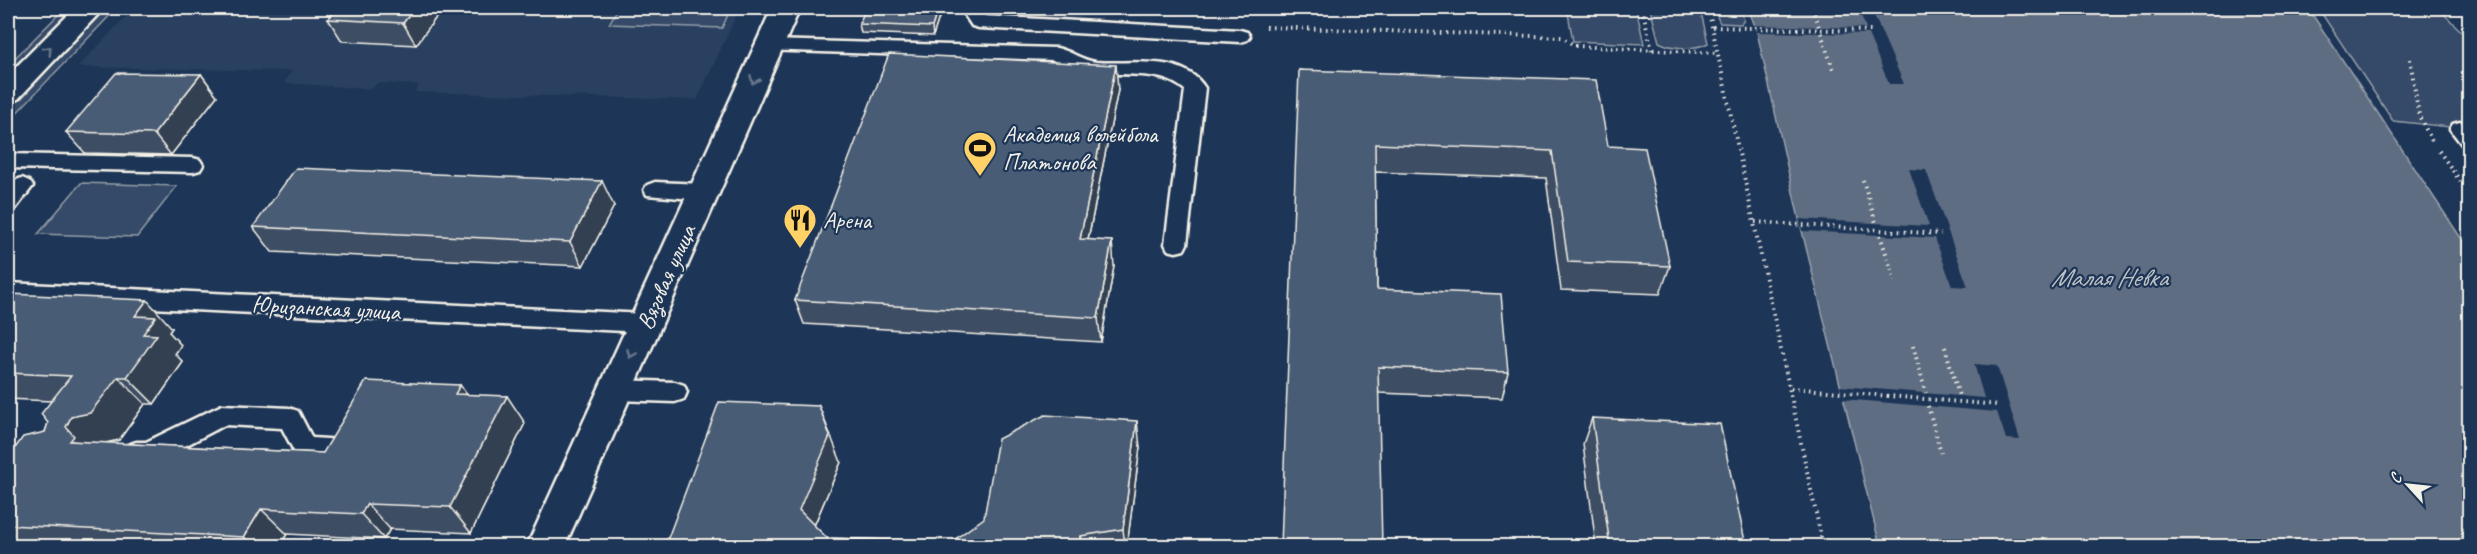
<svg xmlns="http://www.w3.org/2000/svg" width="2477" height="554" font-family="Caveat,sans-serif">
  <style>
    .built { fill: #2a4060 }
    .green { fill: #354a67; stroke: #949ea8; stroke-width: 1.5 }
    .water { fill: #5e6d82; stroke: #9aa2ab; stroke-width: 1.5 }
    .pier { fill: #1d3557 }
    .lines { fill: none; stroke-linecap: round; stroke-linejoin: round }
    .lane-casing { stroke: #f4f1e8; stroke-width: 5 }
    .street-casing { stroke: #f4f1e8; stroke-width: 5 }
    .path { stroke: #f4f1e8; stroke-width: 4; stroke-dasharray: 1.5 4.5; stroke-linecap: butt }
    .lane { fill: #1d3557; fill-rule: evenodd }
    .street { fill: #1d3557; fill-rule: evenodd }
    .wall { fill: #3e4e64; stroke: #f4f1e8; stroke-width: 1.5 }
    .shaded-wall { fill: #324051; stroke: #f4f1e8; stroke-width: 1.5 }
    .building { fill: #485b74; stroke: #f4f1e8; stroke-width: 1.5 }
    .oneway { stroke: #68778a }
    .labels { text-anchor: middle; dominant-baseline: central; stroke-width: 4.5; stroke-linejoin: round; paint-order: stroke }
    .poi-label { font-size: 24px; fill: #f4f1e8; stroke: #1d3557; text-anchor: start }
    .street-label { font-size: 24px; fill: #f4f1e8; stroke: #1d3557 }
    .water-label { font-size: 26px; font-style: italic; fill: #c0c3c4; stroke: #1d3557 }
  </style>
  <rect width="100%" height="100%" fill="#1d3557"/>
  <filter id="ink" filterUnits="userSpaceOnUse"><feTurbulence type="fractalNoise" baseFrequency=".0167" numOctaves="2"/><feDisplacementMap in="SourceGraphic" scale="12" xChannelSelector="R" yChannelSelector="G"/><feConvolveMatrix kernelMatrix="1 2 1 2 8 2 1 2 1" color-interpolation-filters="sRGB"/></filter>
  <g filter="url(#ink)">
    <path class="built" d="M134 8H740L697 100 415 92 419 85 377 83 372 89 284 83 292 71 78 67Z"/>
    <path class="green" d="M65 8H77L8 78V65Z
      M100 8H117L8 122V104Z
      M618 8H731L722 28 609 24Z
      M1567 8H1636L1644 44 1573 41Z
      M1650 8H1700L1708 43C1695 50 1672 49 1659 42Z
      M1713 8H1740L1744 20 1741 24 1720 23Z
      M2318 8H2438L2469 39V129L2393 121Z
      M81 183 177 186 137 237 38 234Z"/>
    <path class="water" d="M1748 8H2308L2469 250V546H1880L1799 219 1757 32Z"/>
    <path class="pier" d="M1858 8H1871L1904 84H1889L1868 34 1757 32 1754 25 1866 28Z
      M1909 169 1926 170 1968 287 1952 286 1935 238 1802 231 1799 219 1929 226Z
      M1974 364 1997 366 2020 440 2006 439 1997 412 1842 399 1840 386 1984 398Z"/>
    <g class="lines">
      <defs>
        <path id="lane" d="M960 8H978L985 16 1240 30 1247 32 1250 36 1247 40 1240 42 979 28 972 26Z
          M769 40 1057 48C1071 51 1081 60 1096 62 1130 65 1183 53 1205 88L1187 244 1184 250 1176 252 1168 250 1165 244 1185 90C1152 61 1097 87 1053 60L762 50 759 46 762 42Z
          M2460 122 2470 127V148L2463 146 2450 129 2453 124Z
          M8 154 193 158 200 160 203 165 200 170 193 172 8 168Z
          M22 178 29 181 33 186 16 208 8 211C8 196 5 183 22 178Z
          M655 182 703 184 711 187 714 192 711 197 703 200 647 195 644 190 647 185Z
          M8 283 645 314 653 317 657 323 653 329 645 332 8 301Z
          M616 380 675 382 684 385 687 392 684 399 675 402 616 400 607 397 604 390 607 383Z
          M222 405 289 408 298 411 312 438 343 440 352 443 355 450 352 457C336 463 312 461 296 455L282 428 225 425 158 460 149 463 127 459 123 452 127 445 136 442H146Z"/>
        <path id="street" d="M75 8H104L18 99 8 102V75Z
          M772 8H800L565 546H527Z"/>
      </defs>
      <use href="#lane" class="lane-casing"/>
      <use href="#street" class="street-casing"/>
      <path class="path" d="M1642 8 1652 50
        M1708 8 1823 546
        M1812 8 1819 27
        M1266 27 1562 37 1575 46 1718 53
        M1713 27 1873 31
        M1821 33 1833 69
        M2410 59 2419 116 2433 143
        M2439 151 2470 195
        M1863 180 1876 223
        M1755 222 1941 234
        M1880 235 1895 281
        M1913 346 1926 393
        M1945 347 1959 396
        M1791 388 1998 405
        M1928 406 1941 453"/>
      <use href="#lane" class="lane"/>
      <use href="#street" class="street"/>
    </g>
    <path class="wall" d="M338 8H443L416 45 342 41 328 19Z
      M942 8 933 36 861 33 859 24Z
      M1299 70 1608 146 1670 266 1660 294 1561 290 1546 178 1375 172 1377 289 1508 372 1502 398 1379 393Z
      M201 74 217 96 171 155 85 153 66 132Z
      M1118 90 1088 240 1114 266 1101 342 804 324 795 300Z
      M614 206 583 266 272 252 253 227Z
      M8 294 172 328 169 332 181 345 175 354 183 362 154 404H145L119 440 105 443 323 453 460 385 466 394 525 423 471 533 390 529 384 539 287 534 280 546H8V458L45 432 48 423 51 401 8 399Z
      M1592 418 1746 546H1596L1583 444Z
      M1140 447 1127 546H665L841 462 814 526 827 538 951 542Z"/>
    <path class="shaded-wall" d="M415 8H443L416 45 403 23Z
      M938 8H942L933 36 932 27Z
      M1116 65 1118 90 1083 264 1080 239Z
      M201 74 217 96 171 155 154 134Z
      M602 181 614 206 583 266 570 242Z
      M1112 241 1114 266 1101 342 1098 318Z
      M147 300 172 328 169 332 181 345 175 354 183 362 154 404 127 377 143 334 135 316Z
      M118 377 145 404 119 440 100 444 70 441 66 427 71 417Z
      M460 385 479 412 455 394Z
      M507 396 525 423 471 533 450 507Z
      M819 406 841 462 810 535 799 510Z
      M1137 421 1140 447 1127 546H1125L1123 529Z
      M367 504 390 529 384 539 361 514Z
      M261 509 287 534 280 546H254L244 537Z
      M1081 536 1083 546H1079Z"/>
    <path class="building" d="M338 8H415L403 23 328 19Z
      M866 8H938L932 27 859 24Z
      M889 54 1116 65 1080 239 1112 241 1098 318 795 300Z
      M1299 70 1596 80 1608 146 1645 148 1670 266 1568 262 1552 151 1375 144 1377 289 1501 294 1508 372 1378 367 1382 546H1281Z
      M116 73 201 74 154 134 66 132Z
      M296 168 602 181 570 242 253 227Z
      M8 294 147 300 135 316 156 317 143 334 157 335 127 377H118L90 413 71 417 66 427 74 436 70 441 323 453 366 381 460 385 455 394 507 396 450 507 367 504 361 514 261 509 244 537 8 525V458L23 437 45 432 48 423 41 414 71 376 8 373Z
      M719 402 819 406 830 436 799 510 827 538 951 542 984 518 998 439 1045 415 1137 421 1123 529 1081 536 1079 546H665Z
      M1592 418 1720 424 1746 546H1610Z"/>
    <defs><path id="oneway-chevron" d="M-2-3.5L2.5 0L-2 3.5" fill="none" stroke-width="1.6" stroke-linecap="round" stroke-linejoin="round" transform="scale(1.5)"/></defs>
    <g class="oneway">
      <use href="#oneway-chevron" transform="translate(48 50) rotate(-46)"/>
      <use href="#oneway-chevron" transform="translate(754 80) rotate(114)"/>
      <use href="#oneway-chevron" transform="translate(631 354) rotate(114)"/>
    </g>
  </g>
  <defs>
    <symbol id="stadium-pin" viewBox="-11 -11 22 30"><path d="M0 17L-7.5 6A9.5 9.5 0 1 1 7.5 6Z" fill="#ffd166" stroke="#1d3557"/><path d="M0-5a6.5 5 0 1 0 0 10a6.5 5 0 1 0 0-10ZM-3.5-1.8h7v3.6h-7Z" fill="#111"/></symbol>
    <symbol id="restaurant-pin" viewBox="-11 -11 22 30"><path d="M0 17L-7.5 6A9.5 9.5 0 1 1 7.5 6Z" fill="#ffd166" stroke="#1d3557"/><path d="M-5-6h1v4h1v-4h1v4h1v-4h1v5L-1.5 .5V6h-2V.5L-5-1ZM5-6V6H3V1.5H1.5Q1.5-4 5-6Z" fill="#111"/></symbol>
  </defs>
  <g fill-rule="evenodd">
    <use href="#stadium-pin" x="961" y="129" width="38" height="52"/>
    <use href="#restaurant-pin" x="781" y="201" width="38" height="52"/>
  </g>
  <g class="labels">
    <g class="poi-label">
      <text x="1003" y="134">Академия волейбола<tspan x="1003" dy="28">Платонова</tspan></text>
      <text x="823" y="220">Арена</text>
    </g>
    <g class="street-label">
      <text transform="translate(666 277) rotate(-66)">Вязовая улица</text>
      <text transform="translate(326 308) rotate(3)">Юризанская улица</text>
    </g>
    <g class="water-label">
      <text x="2109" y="277">Малая Невка</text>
    </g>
  </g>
  <rect width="2477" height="554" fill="none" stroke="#1d3557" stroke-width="30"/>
  <rect x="15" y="15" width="2447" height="524" fill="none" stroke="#f4f1e8" stroke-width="2" filter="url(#ink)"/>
  <g transform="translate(2408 485) rotate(297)" stroke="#1d3557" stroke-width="4.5" paint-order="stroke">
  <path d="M0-4.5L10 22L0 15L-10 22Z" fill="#f4f1e8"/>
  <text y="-9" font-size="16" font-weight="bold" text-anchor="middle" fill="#f4f1e8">С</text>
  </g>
</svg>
